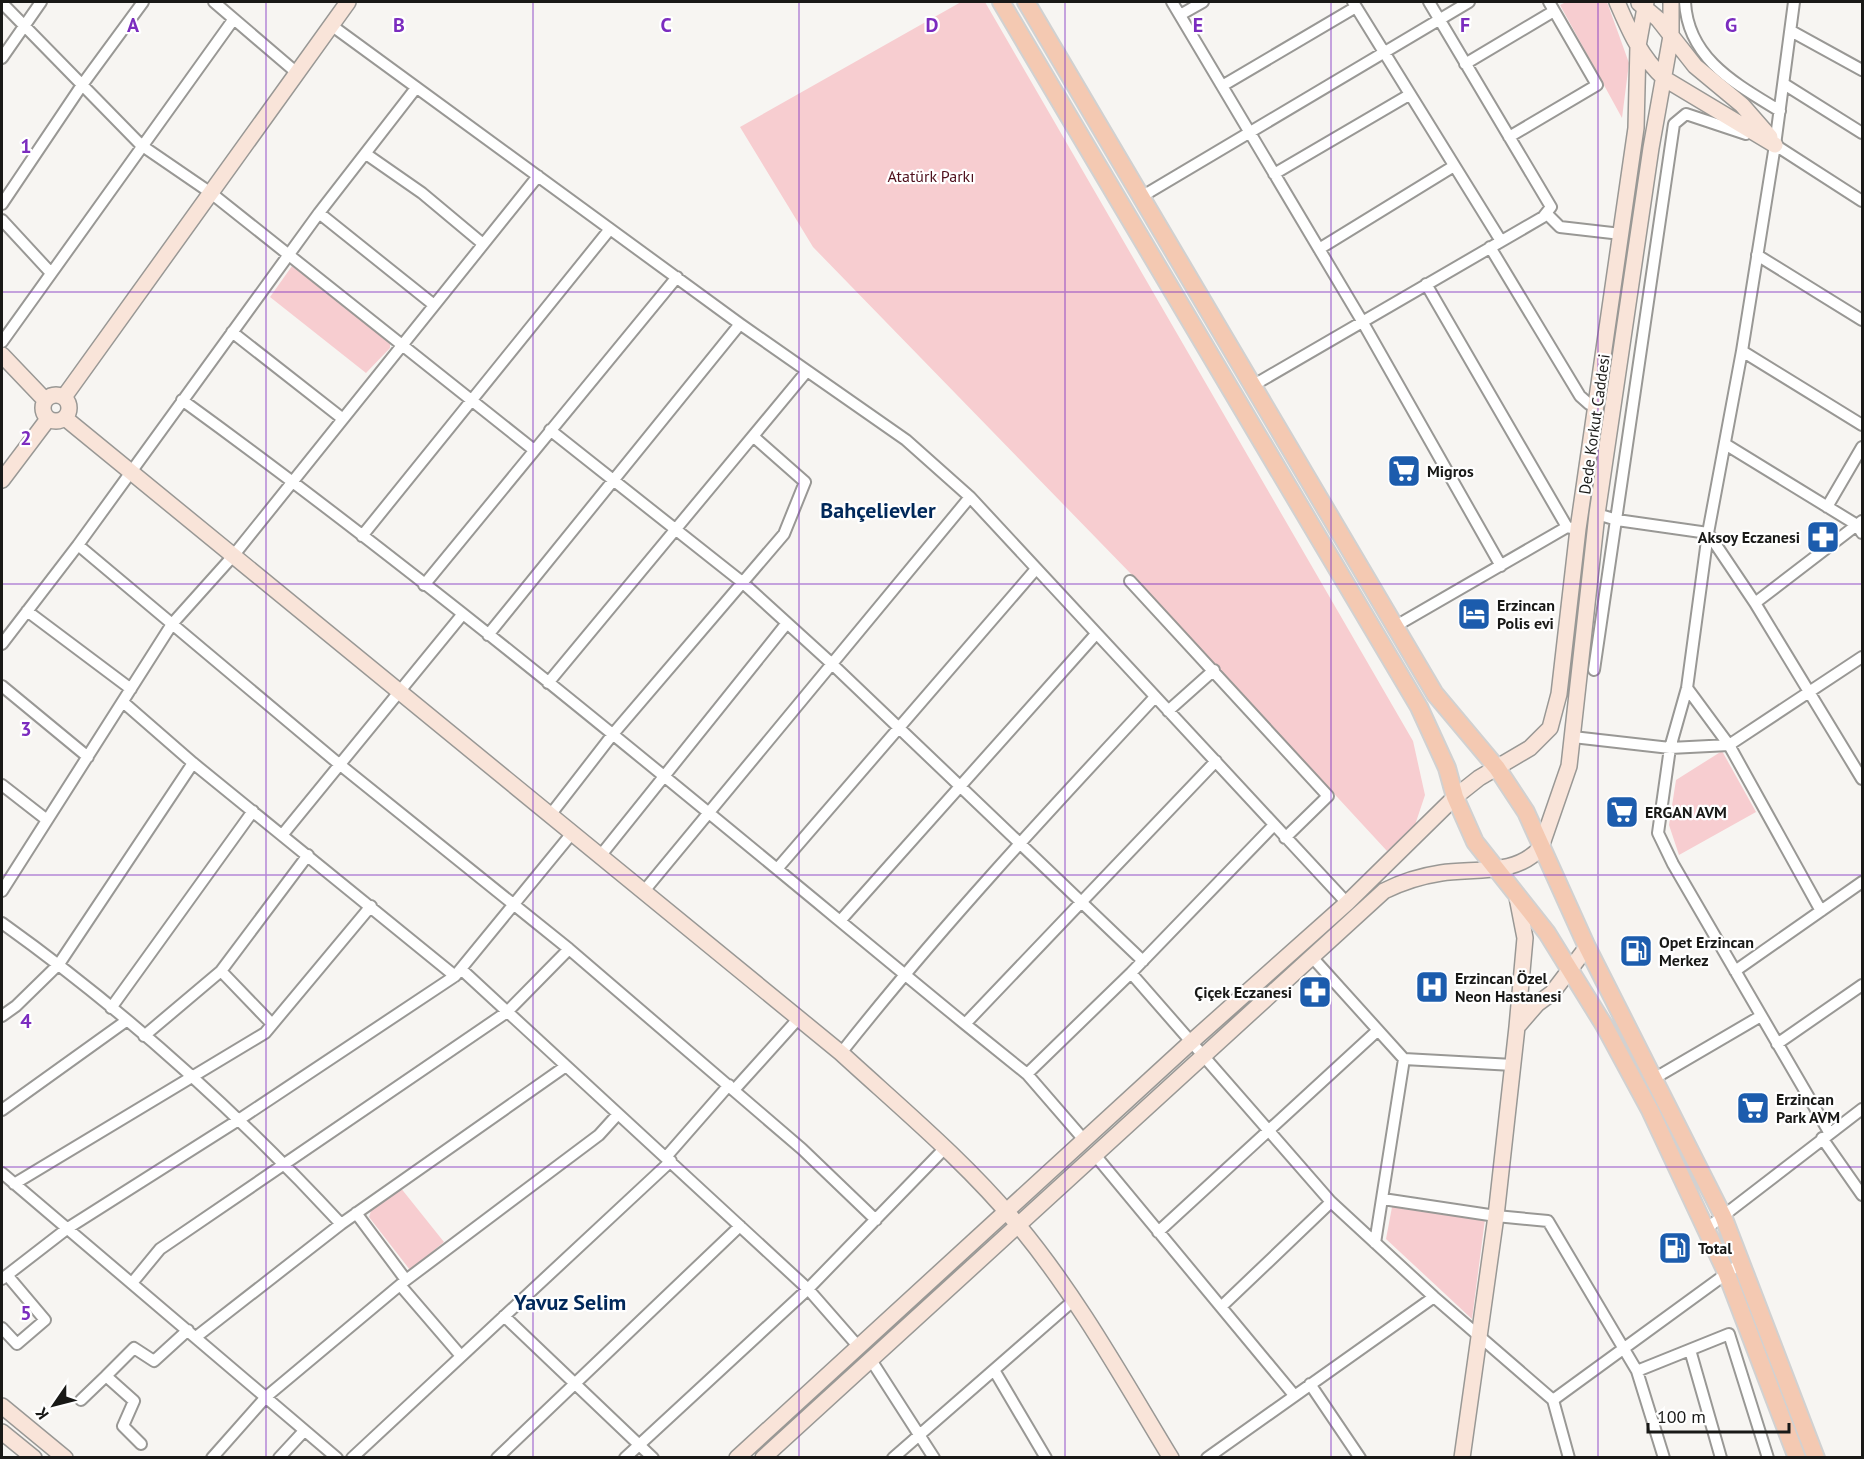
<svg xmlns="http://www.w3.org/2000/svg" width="1864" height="1459" font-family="'PT Sans',sans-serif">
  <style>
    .green { fill: #f7cdd0 }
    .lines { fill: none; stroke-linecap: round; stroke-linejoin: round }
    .street-casing { stroke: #999895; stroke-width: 14 }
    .secondary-casing { stroke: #999895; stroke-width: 18 }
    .primary-casing { stroke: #d1d1d1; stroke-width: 20 }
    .street { stroke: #fff; stroke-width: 10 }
    .secondary { stroke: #f9e4d9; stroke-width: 15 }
    .primary { stroke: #f4c9b2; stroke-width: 16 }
    .grid { fill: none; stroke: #7b2cbf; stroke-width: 1.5; stroke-opacity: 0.55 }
    .labels { text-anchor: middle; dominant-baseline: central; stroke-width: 4.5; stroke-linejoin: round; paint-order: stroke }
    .park-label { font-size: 16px; fill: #4f101c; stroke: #fff }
    .street-label { font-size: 16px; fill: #191917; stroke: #fff }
    .poi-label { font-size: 16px; font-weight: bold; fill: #191917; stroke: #fff; text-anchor: start }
    .district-label { font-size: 22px; font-weight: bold; fill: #00285a; stroke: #fff }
    .grid-label { font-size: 20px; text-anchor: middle; font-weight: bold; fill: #7b2cbf; stroke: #fff; stroke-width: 4.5; stroke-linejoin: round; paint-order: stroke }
  </style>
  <rect width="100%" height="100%" fill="#f7f5f2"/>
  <path class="green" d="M961 2H985L1413 741 1425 795 1414 828 1387 851 1134 577 813 247 740 127Z
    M1566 2H1607L1629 63 1622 118 1560 5Z
    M292 266 390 342V348L366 373 270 297Z
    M1722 751 1756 812 1679 855 1669 825 1676 780Z
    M400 1187 444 1242 410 1270 369 1217 371 1211Z
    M1392 1207 1485 1219 1472 1319 1386 1239Z"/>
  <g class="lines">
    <defs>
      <path id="street" d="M214 2 297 73
        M1172 2 1362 321 1501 566
        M1353 2 1501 241
        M1685 2C1688 59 1736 84 1780 111
        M1794 2 1775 145 1742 351 1708 533 1687 688 1670 748 1658 833 1673 864 1829 1132
        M2 3 141 145 211 193 534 450
        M1180 15 1203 2
        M331 25 740 324 906 440 970 497 1347 903
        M1791 31 1862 70
        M2 58 41 2
        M1465 64 1554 11
        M1784 84 1862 133
        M1222 86 1356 7
        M1509 137 1597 85 1549 2
        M1772 143 1862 201
        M366 154 422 193 483 244
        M1274 174 1409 95
        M1141 197 1469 2
        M2 204 82 85 143 2
        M319 213 434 305
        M1547 214 1560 227 1621 234
        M2 220 51 273
        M1490 247 1580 396 1589 404 1597 405
        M1319 249 1454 166
        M1757 255 1862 320
        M1426 284 1567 527
        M232 332 343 419
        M2 342 233 20
        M1742 351 1862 425
        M1252 386 1543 217 1551 207 1429 2
        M182 400C452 596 707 812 965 1024L1027 1074 1085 1141
        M550 430 742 582 831 663 1143 961
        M1725 444 1857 525 1862 533
        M1827 507 1862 447
        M1597 514 1617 520 1708 533 1755 603 1862 779
        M362 536 610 229
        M78 545 339 764 569 949 802 1149 876 1220
        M1130 581 1328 796 1285 838
        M424 585 677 277
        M1755 603 1862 521
        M27 611 131 689
        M1394 627 1567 527 1572 528
        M488 635 740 324
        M2 644 78 545 319 213 416 88
        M1594 670 1674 124 1686 114 1746 134
        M548 683 807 371
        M2 686 88 757
        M1687 688 1729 745 1821 911
        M123 702 193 763 455 976
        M1168 711 1214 670
        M1573 737 1670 748 1729 745 1862 657
        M2 785 47 820
        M551 814 613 734 784 534 805 482 754 437
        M283 834 462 615
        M601 855 787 623
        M777 869 1036 569
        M2 891 172 624 233 556 538 176
        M644 891 970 497
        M840 921 1096 634
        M2 923C125 1011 238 1113 341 1224
        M1311 956 1404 1059 1513 1065
        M461 969 808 1289 857 1345
        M221 971 272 1024
        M1735 971 1862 882
        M1131 973 1331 1202 1434 1297 1553 1400 1569 1458
        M111 1008 253 811
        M2 1016 16 1006 59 964 193 763
        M965 1024 1216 761
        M144 1036 221 971 308 855
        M1777 1044 1862 985
        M841 1053C939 929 1047 813 1155 697
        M1027 1074 1131 973 1274 825
        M1655 1078 1761 1016
        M734 1090 798 1019
        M2 1110 126 1021
        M1822 1138 1862 1195
        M1095 1155 1294 1395
        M666 1157 729 1085
        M2 1173 337 1458
        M14 1184 265 1033 371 906
        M1383 1199 1496 1216 1548 1221 1637 1371 1664 1458
        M356 1213 406 1280
        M1706 1229 1862 1109
        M1158 1232 1377 1031
        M1375 1243 1404 1059
        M2 1279 68 1228 240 1119 455 976 573 832
        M132 1283 160 1249 507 1012 569 949
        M400 1285 461 1356
        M1221 1307 1331 1202
        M504 1316 653 1458
        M2 1328 17 1344 45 1320 7 1275
        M196 1337 341 1224 566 1066
        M1690 1350 1721 1458
        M871 1360 934 1458
        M994 1370 1046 1458
        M1637 1371 1729 1334 1768 1458
        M1310 1384 1360 1458
        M81 1400 106 1376
        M1553 1400 1741 1263
        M141 1444 123 1426 134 1401 106 1376 134 1348 154 1361 188 1330
        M212 1458 266 1397 406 1280 599 1135 618 1114
        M279 1458 304 1431
        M352 1458 671 1161
        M497 1458 740 1226
        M625 1458 808 1289 945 1148
        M893 1458 1074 1300
        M1207 1458 1434 1297"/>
      <path id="secondary" d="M1617 2C1629 30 1641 58 1665 79L1775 145
        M1639 3 1658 19 1695 66 1742 105 1770 137
        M2 355 45 400
        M43 408a13 13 0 1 1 26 0a13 13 0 1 1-26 0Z
        M64 397 348 2
        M65 418 841 1053C901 1108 966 1162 1018 1225 1077 1296 1123 1379 1171 1458
        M2 480 48 419
        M1517 1027 1537 1004 1552 993 1587 947
        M2 1406 65 1458
        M2 1432 34 1458
        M737 1458 1190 1043 1347 903 1455 797 1479 778 1530 748 1550 728 1559 694 1578 529 1636 128 1638 46 1646 2
        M763 1458 1384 891C1402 882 1421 876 1441 873 1475 868 1517 876 1541 847L1569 766 1597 514 1651 148 1671 36V2
        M1462 1458 1496 1216 1517 1027 1525 938 1517 897"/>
      <path id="primary" d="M1001 2 1419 707 1447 768 1455 797 1475 842 1547 933 1604 1025 1650 1110 1726 1272 1797 1458
        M1026 2 1435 694 1497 768 1526 812 1587 947 1723 1216 1816 1458"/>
    </defs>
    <use href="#street" class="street-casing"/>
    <use href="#secondary" class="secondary-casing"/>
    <use href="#primary" class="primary-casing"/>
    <use href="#street" class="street"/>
    <use href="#secondary" class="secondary"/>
    <use href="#primary" class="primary"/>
  </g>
  <path class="grid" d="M266 2V1458M533 2V1458M799 2V1458M1065 2V1458M1331 2V1458M1598 2V1458M2 292H1862M2 584H1862M2 875H1862M2 1167H1862"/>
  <defs>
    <symbol id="supermarket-square" viewBox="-11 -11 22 22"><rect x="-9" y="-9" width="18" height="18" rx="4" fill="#1c5cad" stroke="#fff"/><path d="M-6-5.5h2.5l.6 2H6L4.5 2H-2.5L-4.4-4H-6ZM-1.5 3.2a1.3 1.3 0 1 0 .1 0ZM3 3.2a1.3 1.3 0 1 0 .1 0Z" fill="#fff"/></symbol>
    <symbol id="pharmacy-square" viewBox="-11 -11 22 22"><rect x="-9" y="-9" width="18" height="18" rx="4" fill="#1c5cad" stroke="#fff"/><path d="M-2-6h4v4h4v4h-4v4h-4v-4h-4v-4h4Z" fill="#fff"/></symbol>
    <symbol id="hotel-square" viewBox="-11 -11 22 22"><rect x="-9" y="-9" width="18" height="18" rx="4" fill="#1c5cad" stroke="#fff"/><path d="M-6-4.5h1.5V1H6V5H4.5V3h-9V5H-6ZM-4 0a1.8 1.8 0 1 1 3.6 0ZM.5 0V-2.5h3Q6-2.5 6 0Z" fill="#fff"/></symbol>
    <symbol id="fuel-square" viewBox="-11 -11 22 22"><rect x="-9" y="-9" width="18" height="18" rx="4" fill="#1c5cad" stroke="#fff"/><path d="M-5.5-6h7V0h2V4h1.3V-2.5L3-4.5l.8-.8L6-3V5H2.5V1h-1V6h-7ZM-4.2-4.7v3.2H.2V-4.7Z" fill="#fff"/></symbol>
    <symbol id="hospital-square" viewBox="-11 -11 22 22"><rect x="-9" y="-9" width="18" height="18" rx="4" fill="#1c5cad" stroke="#fff"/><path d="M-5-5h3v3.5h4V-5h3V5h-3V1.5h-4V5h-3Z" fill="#fff"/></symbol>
  </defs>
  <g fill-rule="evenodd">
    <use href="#supermarket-square" x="1385" y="452" width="38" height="38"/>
    <use href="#pharmacy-square" x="1804" y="518" width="38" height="38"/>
    <use href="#hotel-square" x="1455" y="595" width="38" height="38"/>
    <use href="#supermarket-square" x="1603" y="793" width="38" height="38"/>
    <use href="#fuel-square" x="1617" y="932" width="38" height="38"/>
    <use href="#hospital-square" x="1413" y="968" width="38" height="38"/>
    <use href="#pharmacy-square" x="1296" y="973" width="38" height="38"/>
    <use href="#supermarket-square" x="1734" y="1089" width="38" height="38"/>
    <use href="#fuel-square" x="1656" y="1229" width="38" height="38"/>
  </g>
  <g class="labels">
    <g class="park-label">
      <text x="931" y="176">Atatürk Parkı</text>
    </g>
    <g class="street-label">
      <text transform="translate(1594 424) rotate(-82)">Dede Korkut Caddesi</text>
    </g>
    <g class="poi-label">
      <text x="1427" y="471">Migros</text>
      <text x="1800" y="537" text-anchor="end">Aksoy Eczanesi</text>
      <text x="1497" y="605">Erzincan<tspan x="1497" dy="18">Polis evi</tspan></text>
      <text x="1645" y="812">ERGAN AVM</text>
      <text x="1659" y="942">Opet Erzincan<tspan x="1659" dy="18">Merkez</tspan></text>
      <text x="1455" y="978">Erzincan Özel<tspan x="1455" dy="18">Neon Hastanesi</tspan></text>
      <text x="1292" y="992" text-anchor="end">Çiçek Eczanesi</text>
      <text x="1776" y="1099">Erzincan<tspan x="1776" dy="18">Park AVM</tspan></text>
      <text x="1698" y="1248">Total</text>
    </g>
    <g class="district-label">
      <text x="878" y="510">Bahçelievler</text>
      <text x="570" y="1302">Yavuz Selim</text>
    </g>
  </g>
  <g class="grid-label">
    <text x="133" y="32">A</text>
    <text x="399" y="32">B</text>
    <text x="666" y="32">C</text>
    <text x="932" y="32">D</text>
    <text x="1198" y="32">E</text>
    <text x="1465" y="32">F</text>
    <text x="1731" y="32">G</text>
    <text x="26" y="153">1</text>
    <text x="26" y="445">2</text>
    <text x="26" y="736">3</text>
    <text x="26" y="1028">4</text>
    <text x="26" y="1320">5</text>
  </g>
  <rect width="1864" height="1459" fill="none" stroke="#191917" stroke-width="6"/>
  <g transform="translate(54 1405) rotate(235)" stroke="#ffffff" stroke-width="4.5" paint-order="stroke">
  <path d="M0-4.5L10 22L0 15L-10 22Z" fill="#191917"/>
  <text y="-9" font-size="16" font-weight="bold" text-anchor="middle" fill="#191917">K</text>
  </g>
  <path d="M1648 1423v9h141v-9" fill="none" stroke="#191917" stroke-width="3"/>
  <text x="1657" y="1423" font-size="18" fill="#191917" stroke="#ffffff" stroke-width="4.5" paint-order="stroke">100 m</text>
</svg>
